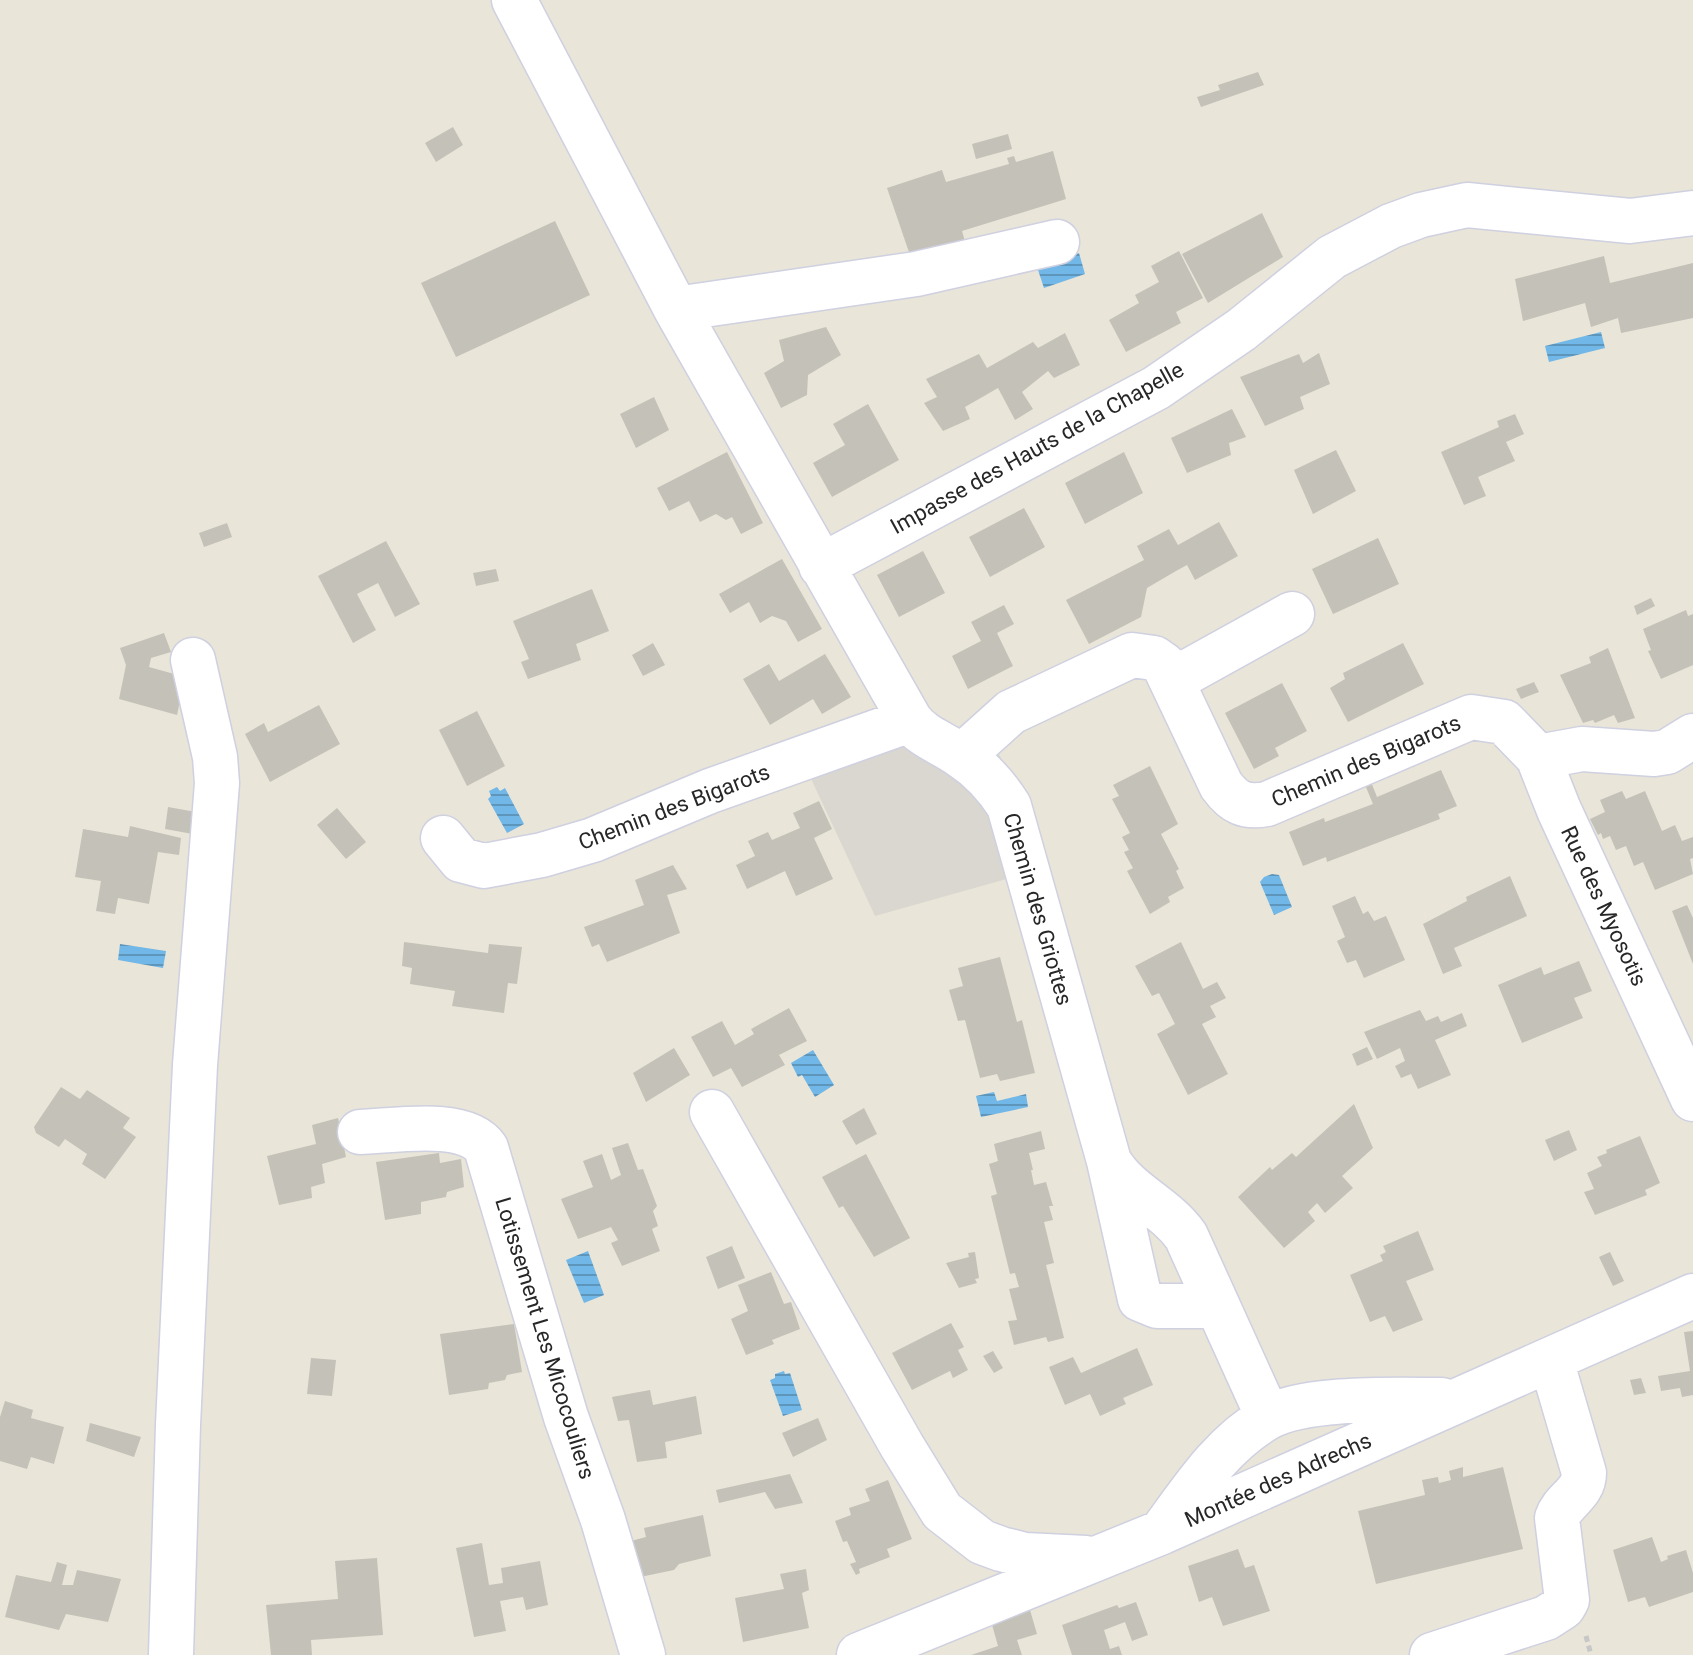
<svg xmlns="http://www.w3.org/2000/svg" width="1693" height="1655" font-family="Roboto,sans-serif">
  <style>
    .plaza { fill: #dad7d0 }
    .water { fill: url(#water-rules) }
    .building { fill: #c4c1b9 }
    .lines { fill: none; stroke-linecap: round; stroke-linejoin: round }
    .minor-casing { stroke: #cfd0e0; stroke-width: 47 }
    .path { stroke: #c7c7c7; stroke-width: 5; stroke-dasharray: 6 4; stroke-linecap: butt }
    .minor { stroke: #fff; stroke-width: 44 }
    .labels { text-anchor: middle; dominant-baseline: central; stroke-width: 8; stroke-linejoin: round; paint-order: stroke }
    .street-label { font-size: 22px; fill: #272727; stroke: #fff }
  </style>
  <defs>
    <pattern id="water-rules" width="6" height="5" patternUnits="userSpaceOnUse" patternTransform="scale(2)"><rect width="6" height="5" fill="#71b7e7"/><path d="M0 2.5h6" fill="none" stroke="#5d95bb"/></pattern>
  </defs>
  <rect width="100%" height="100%" fill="#e9e5d9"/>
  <path class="plaza" d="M979 719 1019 790 1049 867 875 916 806 768 948 733Z"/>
  <path class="water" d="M1079 253 1085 274 1044 288 1037 267Z
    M1601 332 1605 348 1549 362 1545 346Z
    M497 787 500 791 505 788 524 824 507 833 488 799 491 796 489 791Z
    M1272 874 1279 875 1292 907 1274 915 1260 882 1264 877Z
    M120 944 166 951 163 968 118 960Z
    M813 1050 834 1085 815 1097 802 1075 798 1077 791 1063Z
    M994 1092 997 1101 1026 1094 1028 1107 981 1117 976 1096Z
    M588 1251 604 1295 584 1303 566 1260Z
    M784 1371 785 1374 790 1373 802 1410 783 1416 770 1380 775 1378V1374Z"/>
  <path class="building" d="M1258 72 1264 85 1201 107 1197 97 1220 90 1218 85Z
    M453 127 463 145 436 162 425 143Z
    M1008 134 1012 149 976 159 972 144Z
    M1053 151 1066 199 962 231 966 245 912 261 887 188 942 170 946 182 1009 164 1007 158 1014 156 1016 162Z
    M1262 213 1283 257 1208 303 1182 254Z
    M555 221 590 295 456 357 421 283Z
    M1179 251 1203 298 1176 312 1181 323 1126 352 1109 320 1139 303 1135 295 1159 282 1151 266Z
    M1604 256 1610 283 1693 263V318L1621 333 1618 318 1591 327 1585 303 1523 321 1515 279Z
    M826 327 841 355 808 375 807 395 781 408 764 373 784 361 779 340Z
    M1065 333 1080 365 1054 378 1048 371 1022 392 1033 409 1015 420 998 388 965 407 970 419 943 431 924 403 937 397 926 379 979 354 987 368 1033 342 1038 348Z
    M1319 353 1330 384 1300 397 1304 409 1265 426 1240 377 1299 354 1303 363Z
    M654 397 669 430 636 448 620 414Z
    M868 404 899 460 832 497 813 463 845 445 833 424Z
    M1232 409 1246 437 1229 443 1231 455 1187 473 1171 438Z
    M1515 414 1524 434 1506 442 1515 461 1478 477 1486 496 1464 505 1441 452 1499 427 1497 421Z
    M1336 450 1356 491 1313 514 1294 470Z
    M727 452 763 523 741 534 732 517 726 520 716 514 700 522 689 501 669 511 657 488Z
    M1124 452 1143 493 1085 524 1065 483Z
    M1024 508 1045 547 990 577 969 537Z
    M1219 522 1238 556 1195 580 1187 565 1176 571 1147 588 1141 617 1089 644 1066 600 1144 560 1137 546 1169 529 1178 545Z
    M227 523 232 537 204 547 199 533Z
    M1378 538 1399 584 1333 614 1312 569Z
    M386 541 420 604 395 617 378 583 357 594 376 630 353 643 318 576Z
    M923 551 945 593 899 617 877 575Z
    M782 559 822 629 798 642 786 621 772 616 760 623 749 602 730 613 719 594Z
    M496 569 499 581 476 586 473 573Z
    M592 589 609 631 576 644 581 660 528 679 521 662 529 659 513 621Z
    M1651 598 1655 606 1637 615 1634 606Z
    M1004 605 1014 624 997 633 1013 666 968 689 952 656 981 641 971 622Z
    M1686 610 1688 616 1693 614V665L1661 679 1648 651 1651 650 1643 629Z
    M164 633 171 652 151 658 149 667 185 677 177 715 119 699 126 665 120 648Z
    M653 643 665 665 643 676 632 655Z
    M1403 643 1424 684 1348 722 1330 688 1345 679 1343 673Z
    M1608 648 1635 718 1618 723 1614 715 1595 723 1593 720 1583 723 1560 675 1591 663 1589 657Z
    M825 654 851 697 822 714 813 699 770 725 743 679 769 664 779 681Z
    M1534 682 1539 692 1521 699 1516 689Z
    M1282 683 1307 731 1275 748 1279 756 1254 769 1225 713Z
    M319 705 340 744 270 782 245 734 264 723 268 732Z
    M477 711 505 766 467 786 439 730Z
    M1150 766 1178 824 1161 834 1179 869 1176 871 1184 888 1168 897 1170 902 1150 914 1127 871 1133 868 1124 852 1129 850 1122 837 1130 833 1112 799 1119 796 1113 785Z
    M1441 770 1457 806 1438 814 1440 819 1327 862 1326 857 1303 866 1289 832 1324 818 1325 822 1373 804 1363 780 1369 777 1377 797Z
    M1622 791 1626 799 1645 791 1662 831 1675 825 1682 841 1693 837V858L1690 859 1693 874 1655 890 1643 862 1634 866 1626 846 1616 850 1610 836 1603 839 1601 833 1598 835 1590 819 1605 812 1600 800Z
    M819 801 832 829 814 838 833 879 796 896 785 871 747 889 736 865 755 856 748 841 768 832 772 840 800 828 793 813Z
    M168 807 207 814 204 836 165 829Z
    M337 808 366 842 346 859 317 825Z
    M130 826 181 838 179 855 158 852 149 904 118 898 115 914 96 911 101 881 75 877 83 829 128 837Z
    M673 865 687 889 667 895 680 933 607 962 599 944 592 947 584 927 644 905 635 880Z
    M1510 876 1527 916 1454 948 1462 966 1443 974 1423 924 1467 901 1466 897Z
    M1355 896 1363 914 1368 911 1374 921 1386 916 1405 960 1364 978 1356 960 1347 963 1337 941 1345 937 1332 906Z
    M1687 905 1693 918V964L1672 911Z
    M404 942 488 953 489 944 522 947 517 984 508 983 504 1013 452 1006 455 991 410 984 412 968 402 966Z
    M1181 942 1203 989 1217 982 1226 998 1210 1006 1216 1017 1202 1024 1228 1074 1188 1095 1157 1034 1175 1024 1159 993 1152 996 1135 966Z
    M1000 957 1017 1022 1022 1020 1035 1073 1000 1081 997 1074 980 1078 965 1020 958 1021 949 990 963 986 958 968Z
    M1579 961 1592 991 1574 998 1583 1018 1522 1043 1498 985 1541 967 1544 975Z
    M789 1008 807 1041 779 1055 785 1065 742 1087 731 1068 713 1077 691 1037 722 1021 735 1045 754 1034 751 1029Z
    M1420 1010 1426 1021 1438 1016 1441 1022 1462 1013 1467 1026 1435 1040 1451 1075 1418 1089 1411 1074 1401 1078 1395 1066 1405 1061 1400 1048 1377 1059 1364 1032Z
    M1367 1047 1373 1059 1357 1066 1352 1054Z
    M674 1048 690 1075 646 1102 633 1073Z
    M61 1087 80 1099 87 1090 130 1118 123 1128 136 1137 105 1179 82 1164 87 1154 65 1139 59 1147 36 1133 34 1127Z
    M1354 1104 1373 1148 1342 1176 1353 1188 1325 1213 1317 1203 1308 1212 1315 1221 1284 1248 1238 1197 1270 1167 1272 1170 1292 1153 1296 1157Z
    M864 1108 877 1134 856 1145 842 1121Z
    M338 1118 346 1157 322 1164 325 1183 311 1187 312 1198 279 1205 267 1156 316 1144 312 1125Z
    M1569 1130 1577 1150 1554 1161 1545 1140Z
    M1041 1131 1045 1149 1029 1153 1033 1170H1031L1034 1185 1046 1182 1053 1206H1049L1053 1220 1044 1222 1054 1263 1046 1265 1064 1338 1048 1342 1046 1337 1014 1345 1008 1321 1017 1320 1009 1289 1019 1287 1015 1273 1010 1274 991 1196 997 1194 989 1164 998 1161 994 1144Z
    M1640 1136 1660 1183 1645 1190 1647 1195 1595 1215 1584 1192 1594 1189 1587 1173 1602 1166 1597 1157 1607 1153 1606 1150Z
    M628 1143 638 1170 643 1169 657 1206 653 1211 658 1226 652 1229 660 1251 622 1266 611 1243 618 1240 611 1227 578 1239 561 1199 593 1187 583 1161 602 1154 611 1180 621 1175 612 1148Z
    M439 1153 440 1163 461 1159 464 1187 447 1192 446 1197 421 1202V1214L385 1220 376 1162Z
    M866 1154 910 1238 874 1257 843 1206 839 1208 822 1177Z
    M1418 1231 1434 1270 1406 1281 1423 1320 1393 1332 1385 1316 1370 1322 1350 1275 1383 1261 1380 1255 1386 1252 1383 1246Z
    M732 1246 745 1278 718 1289 706 1257Z
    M975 1252 979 1278 975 1279 977 1283 959 1288 946 1263 969 1257 968 1253Z
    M1610 1252 1624 1281 1613 1286 1599 1257Z
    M771 1272 784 1304 791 1302 800 1329 772 1340 774 1344 746 1355 731 1319 748 1311 738 1285Z
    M951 1323 964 1347 958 1350 968 1370 953 1378 950 1371 912 1390 892 1353Z
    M514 1324 522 1372 507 1375 505 1380 489 1383 488 1389 449 1395 440 1334Z
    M1693 1331V1395L1682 1397 1680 1388 1661 1391 1658 1376 1690 1371 1684 1332Z
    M1137 1348 1153 1385 1123 1398 1126 1404 1100 1416 1090 1394 1065 1405 1049 1367 1073 1357 1081 1373Z
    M993 1351 1003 1368 994 1373 983 1356Z
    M311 1358 336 1360 332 1396 307 1394Z
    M1641 1378 1646 1393 1634 1395 1630 1380Z
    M650 1390 653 1405 696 1396 702 1434 665 1442 667 1458 637 1462 629 1420 618 1421 612 1397Z
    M5 1401 33 1410 31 1418 64 1427 54 1464 31 1457 27 1469 0 1461V1417Z
    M818 1418 827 1440 793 1457 782 1433Z
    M90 1423 141 1437 134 1457 86 1441Z
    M1463 1467V1477L1503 1467 1523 1549 1376 1584 1358 1511 1425 1495 1422 1480 1438 1477 1439 1483 1451 1480 1449 1471Z
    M790 1474 803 1503 775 1509 765 1492 719 1503 716 1490Z
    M888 1480 912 1539 887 1549 890 1557 859 1569 860 1573 856 1575 850 1564 856 1562 847 1541 843 1542 835 1521 851 1515 849 1508 870 1501 865 1489Z
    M703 1515 711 1556 679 1564 674 1570 640 1577 631 1541 646 1537 644 1528Z
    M1652 1537 1661 1562 1668 1559 1667 1556 1686 1550 1693 1573V1592L1649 1607 1645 1597 1628 1602 1613 1550Z
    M482 1543 489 1585 503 1583 501 1568 540 1561 548 1605 526 1610 523 1597 500 1601 506 1631 474 1637 456 1548Z
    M1238 1549 1245 1568 1254 1565 1270 1611 1223 1626 1212 1597 1199 1602 1188 1566Z
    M377 1558 383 1635 311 1640 312 1655H271L266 1605 338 1599 335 1561Z
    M57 1562 67 1565 62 1585H73L77 1570 121 1579 108 1622 66 1614 59 1630 5 1617 16 1575 51 1582Z
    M806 1569 809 1590 802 1593 809 1628 743 1642 735 1598 784 1589 780 1574Z
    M1136 1602 1148 1635 1132 1641 1125 1622 1104 1630 1110 1649 1119 1646 1122 1655H1072L1062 1625 1117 1605 1119 1608Z
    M1030 1610 1037 1634 1017 1640 1022 1655H971L998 1646 991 1621Z"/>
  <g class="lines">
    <defs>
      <path id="minor" d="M514 0 676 309 910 720C923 738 944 743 961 756 981 769 997 787 1009 806L1109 1161C1127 1193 1165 1206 1186 1236L1268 1417
        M676 309 916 274 1057 242
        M821 566 1156 388 1241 330 1332 257 1391 226 1421 215 1467 205 1630 221 1693 213
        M1173 680 1292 614
        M962 756 1011 712 1132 655 1154 658 1164 665 1221 785C1234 803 1245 808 1267 804L1471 717 1504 722 1538 757 1559 810 1693 1099
        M1538 757 1582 749 1654 754 1667 752 1693 736
        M443 838 461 860 484 866 542 855 593 840 710 791 910 720
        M712 1112 902 1446 942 1511 982 1542 1001 1549 1025 1555 1086 1558
        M360 1132C394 1131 465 1118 486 1148L566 1417 603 1520 643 1655
        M1109 1161 1140 1299 1157 1306H1217
        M1163 1530C1193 1489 1222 1444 1267 1418 1305 1396 1398 1400 1442 1400
        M171 1655 178 1425 195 1065 217 783 215 757 193 660
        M859 1655 1162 1532 1693 1296
        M1432 1655 1546 1618 1563 1607 1567 1600 1557 1518C1563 1500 1584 1494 1584 1473L1551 1360"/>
    </defs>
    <use href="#minor" class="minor-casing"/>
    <path class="path" d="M1586 1636 1591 1655"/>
    <use href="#minor" class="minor"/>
  </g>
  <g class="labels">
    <g class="street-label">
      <text transform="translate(1037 448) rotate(-29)">Impasse des Hauts de la Chapelle</text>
      <text transform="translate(1366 761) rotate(-23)">Chemin des Bigarots</text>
      <text transform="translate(674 807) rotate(-21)">Chemin des Bigarots</text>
      <text transform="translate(1604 906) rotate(65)">Rue des Myosotis</text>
      <text transform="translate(1038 909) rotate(74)">Chemin des Griottes</text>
      <text transform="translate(545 1338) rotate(73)">Lotissement Les Micocouliers</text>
      <text transform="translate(1278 1480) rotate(-24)">Montée des Adrechs</text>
    </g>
  </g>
</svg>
